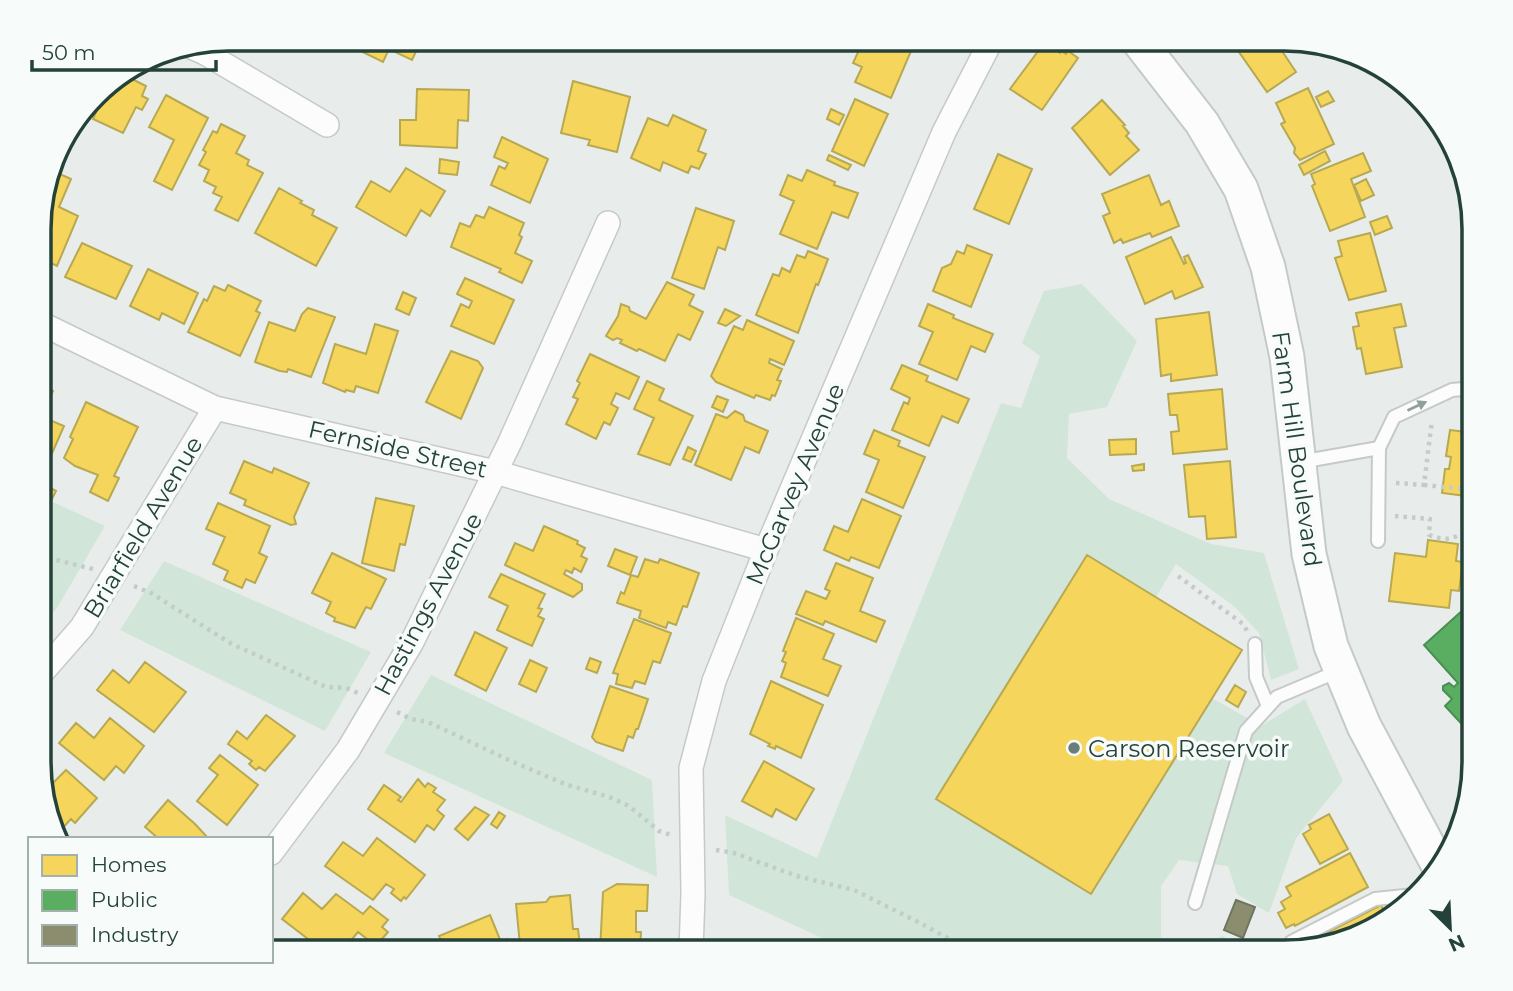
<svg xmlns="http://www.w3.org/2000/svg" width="1513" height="991" font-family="Montserrat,sans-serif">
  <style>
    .green { fill: #d1e6d8 }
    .homes { fill: #f6d55c; stroke: #b7a952; stroke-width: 2 }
    .public { fill: #5aae61; stroke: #4a8e55; stroke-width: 2 }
    .industry { fill: #8c8c6e; stroke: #6d765e; stroke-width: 2 }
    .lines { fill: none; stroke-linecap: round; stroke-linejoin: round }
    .service-casing { stroke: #c5cac8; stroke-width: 16 }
    .minor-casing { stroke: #c5cac8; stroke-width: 26 }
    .secondary-casing { stroke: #c3cbc8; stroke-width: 37 }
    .path { stroke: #c3ccca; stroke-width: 4.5; stroke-dasharray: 3.5 5; stroke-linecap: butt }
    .service { stroke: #fcfcfc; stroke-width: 12 }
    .minor { stroke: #fcfcfc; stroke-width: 23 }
    .secondary { stroke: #fcfcfc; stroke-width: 33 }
    .oneway { fill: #909f9b }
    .poi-dot { fill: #697e78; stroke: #f7fbf9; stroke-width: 2.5 }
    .labels { text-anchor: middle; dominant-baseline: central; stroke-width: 7; stroke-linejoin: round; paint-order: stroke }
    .street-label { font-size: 24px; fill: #24423a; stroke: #f7fbf9 }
    .poi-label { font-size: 24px; fill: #24423a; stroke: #f7fbf9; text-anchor: start }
    .rim { fill: none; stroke: #24423a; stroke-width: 3.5 }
  </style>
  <rect width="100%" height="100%" fill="#e8edeb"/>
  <path class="green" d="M1082 284 1137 341 1107 407 1069 414 1067 458 1109 499 1211 544 1264 553 1299 669 1271 680 1259 633 1235 607 1176 564 1156 597 1087 555 936 799 1091 894 1212 698 1261 726 1305 699 1343 781 1296 838 1269 913 1237 894 1228 866 1179 860 1161 886V937L1180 949 1223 936 1249 952H852L729 895 725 815 817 858 1001 403 1021 408 1040 356 1022 343 1044 291Z
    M40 496 105 526 57 608 40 629Z
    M164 561 371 652 325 731 120 630Z
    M431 675 652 780 657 877 384 753Z"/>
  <path class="homes" d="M336 39H422L412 60 389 49 383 62Z
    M864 39H901L914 44 891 98 855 82 862 67 853 63Z
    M1237 39H1274L1296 72 1267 92 1239 52 1241 50 1235 40Z
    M1045 42 1060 53 1061 51 1066 54 1068 51 1078 58 1042 110 1010 89Z
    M122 74 146 86 142 96 148 99 142 110 136 107 123 133 93 119 96 112 86 108 103 86Z
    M573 81 630 97 617 152 588 145 590 140 561 133Z
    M1308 88 1334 144 1300 160 1294 153 1295 148 1281 124 1285 122 1276 103Z
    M417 89 469 90 468 121 458 120 457 148 400 145V120H416Z
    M1328 91 1334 101 1321 107 1316 97Z
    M166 95 208 118 172 190 154 181 174 140 149 127Z
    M855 99 888 114 864 166 832 151Z
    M1102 100 1125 125 1123 126 1129 133 1126 136 1139 150 1110 175 1072 128Z
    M831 109 844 115 839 125 827 119Z
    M673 115 706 130 698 151 706 154 699 169 691 166 688 173 663 162 660 171 631 158 648 118 668 126Z
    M221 124 245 136 236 153 249 160 247 165 263 173 238 221 215 210 222 197 213 193 216 187 204 181 209 170 199 165 206 152 203 150 213 131 217 133Z
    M502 137 548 159 530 203 491 185 499 166 505 169 508 163 494 157Z
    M60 142 68 146 63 157 56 153Z
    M1325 151 1330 161 1304 175 1299 165Z
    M1363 153 1371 171 1351 179 1365 217 1330 231 1312 186 1315 184 1311 174Z
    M998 154 1032 169 1009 224 974 209Z
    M829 155 851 165 848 170 827 160Z
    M440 159 459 162 457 175 439 173Z
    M406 168 445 191 430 216 421 210 406 236 356 207 371 181 390 192Z
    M51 170 71 179 59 207 78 216 57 266 40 258V204Z
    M807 170 835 182 834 185 858 193 848 218 832 212 817 249 780 234 794 201 780 195 788 175 802 181Z
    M1149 175 1161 205 1169 201 1179 226 1152 237 1150 233 1123 243 1121 239 1114 243 1103 216 1110 213 1102 194Z
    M1366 179 1374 195 1361 201 1354 185Z
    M279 188 302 201 300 203 314 210 312 215 337 228 316 266 255 233Z
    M489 207 524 223 519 235 522 237 515 253 532 261 522 283 499 272 501 269 451 247 460 223 470 227 476 215 484 218Z
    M696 208 734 221 725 250 718 247 704 289 672 278Z
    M1387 216 1392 228 1375 235 1370 222Z
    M1370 233 1386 291 1349 300 1335 258 1342 256 1338 241Z
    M1171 237 1184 264 1186 263 1184 257 1188 255 1203 287 1175 299 1172 291 1145 304 1126 257Z
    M82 243 132 266 116 299 65 277Z
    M967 245 992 255 971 307 933 291 942 268 951 264 957 251 964 254Z
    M808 251 828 259 818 285 816 284 798 333 756 315 773 274 779 276 782 268 790 272 797 255 805 258Z
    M148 269 198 293 184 324 162 313 159 320 130 306Z
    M465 278 514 300 494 344 451 326 461 304 469 308 472 301 457 294Z
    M667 282 694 295 689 305 703 312 690 340 678 334 665 361 639 349 637 351 620 343 622 340 617 338 613 340 606 336 618 316 621 304 629 307 630 311 646 319Z
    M228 285 261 301 256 311 260 313 240 356 188 332 204 299 207 301 214 286 225 291Z
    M403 292 416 298 409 315 396 309Z
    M928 304 954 315 953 318 993 334 985 352 971 346 957 380 919 364 933 332 919 326Z
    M1401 304 1406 326 1394 328 1402 367 1366 374 1361 348 1357 349 1353 327 1359 326 1356 313Z
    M308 308 335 317 311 377 288 369 287 372 280 371 255 362 269 322 295 331 302 314Z
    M725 309 740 316 726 326 718 323Z
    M1209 312 1217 375 1171 381V374L1161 376 1156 319Z
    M747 320 794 341 784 365 770 359 769 363 782 369 777 380 781 381 775 396 772 395 770 400 756 395 754 398 716 382 711 376 734 326 743 330Z
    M375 324 398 331 378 393 356 386 354 392 346 390 345 392 323 383 335 344 366 354Z
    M451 351 478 361 483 368 461 419 426 402Z
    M590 354 639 377 629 399 616 393 611 404 618 408 610 425 604 422 596 439 566 424 578 399 573 397 580 383 577 381Z
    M902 365 928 376 926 381 969 399 958 423 942 416 929 446 892 430 904 402 908 404 910 398 891 389Z
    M647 381 664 389 659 400 693 416 670 465 638 454 654 418 634 409Z
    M40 385 53 391 48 401 51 405 47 419 64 426 43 474 40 473Z
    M1222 389 1227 449 1173 454 1171 432 1179 431 1177 415H1170L1168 394Z
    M717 396 728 400 723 412 712 407Z
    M86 402 138 427 114 476 119 478 108 501 90 492 98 475 75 466 64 458 73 439 70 437Z
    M735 411 743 415 745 421 768 431 759 453 745 447 731 480 695 465 716 414 727 418Z
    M874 430 900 441 898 446 925 457 903 508 866 492 879 460 864 454Z
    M1450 430 1474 433V497L1442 493 1445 469H1449L1451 457 1446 456Z
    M1136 439V454L1110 455 1109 440Z
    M688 447 696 451 691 462 683 459Z
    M244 461 272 473 274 468 309 483 294 517 296 524 291 525 244 505 246 500 230 493Z
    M1230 461 1236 537 1207 539 1205 516 1189 517 1184 465Z
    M1144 464V470L1133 471 1132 466Z
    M45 485 56 491 50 503 40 498Z
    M376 498 414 506 405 545 400 544 394 571 362 563Z
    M862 499 901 516 879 568 851 557 849 561 824 550 834 526 848 532Z
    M218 503 270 526 259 553 267 557 255 583 246 579 242 588 224 580 228 571 213 564 225 537 206 529Z
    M544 526 578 541 577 544 585 548 581 556 587 559 581 572 574 568 572 573 566 570 564 574 582 584V590L573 597 505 565 515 543 533 551Z
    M1428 540 1458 544 1456 561 1463 562 1459 591 1451 590 1449 608 1389 601 1395 553 1426 557Z
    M615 549 637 557 630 575 608 566Z
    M332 553 386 579 371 609 366 607 355 628 334 621 335 618 326 613 331 602 312 593Z
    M1087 555 1242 650 1091 894 936 799Z
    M645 559 658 563 660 559 699 573 687 607 683 606 676 625 668 622 666 628 639 618 641 611 617 603 621 592 624 594 631 575 638 577Z
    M836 563 873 578 860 611 885 621 876 642 825 621 823 625 796 614 806 591 826 599 830 591 825 589Z
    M501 574 545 594 538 608 542 609 538 616 544 619 532 646 497 630 508 606 489 597Z
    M796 618 834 634 823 659 841 666 828 696 781 677 786 663 782 661 786 652 783 651Z
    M634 619 671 633 660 663 653 661 645 684 635 681 632 688 616 684 618 674 613 673Z
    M475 632 507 648 486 691 455 675Z
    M590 658 601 662 597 673 586 669Z
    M530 660 547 668 536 692 519 684Z
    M145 662 186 692 154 732 97 690 113 670 129 683Z
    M771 681 823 705 801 758 776 746 775 749 768 746 770 744 750 734Z
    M1235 685 1246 692 1238 707 1226 700Z
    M610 686 648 699 638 729H636L633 738 628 736 623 751 596 742 592 737Z
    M266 715 295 736 265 771 259 767 256 770 249 764 252 761 228 744 237 731 247 739Z
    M110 718 144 746 124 773 116 766 104 780 59 743 76 723 94 738Z
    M220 755 258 785 227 825 197 801 218 775 209 768Z
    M764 761 814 789 796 820 776 809 772 817 742 801Z
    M66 770 97 798 75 823 71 819 58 833 55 830 40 781 48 788Z
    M418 779 425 787 428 783 436 788 433 792 445 800 437 810 444 816 434 830 427 825 415 842 368 809 384 785 401 797 398 800 401 802Z
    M168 800 195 824 209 839H159L145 827Z
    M475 807 489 815 468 840 455 829Z
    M499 812 505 816 497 828 491 824Z
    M1329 814 1348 849 1320 864 1303 834 1311 829 1309 825Z
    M377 838 425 875 406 899 404 897 401 901 391 893 394 889 386 884 373 900 325 866 343 842 363 856Z
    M1350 853 1368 887 1295 926 1294 924 1286 928 1278 913 1285 909 1281 902 1291 896 1286 887Z
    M617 884 648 885 647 911H636V932H641L640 952H600L603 892Z
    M303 893 322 909 336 894 363 914 370 906 388 920 382 927 388 932 376 946 358 932 348 944 343 940 332 952H325L282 919Z
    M570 895 573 929H578L581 952H554L556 951 555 941 536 947 520 945 516 904 546 902 550 897Z
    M1381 905 1388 919 1379 927 1296 952H1289Z
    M490 915 501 942 507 939 513 952H446L439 936Z
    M289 945 297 952H282Z
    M747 947 777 950V952H746Z"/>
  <path class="public" d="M1474 600V731L1471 734 1445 706 1452 699 1443 690V686L1449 683 1454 687 1458 683 1424 645Z"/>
  <path class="industry" d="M1236 900 1255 907 1243 938 1224 930Z"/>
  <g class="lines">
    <defs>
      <path id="service" d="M1300 462 1379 448
        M1378 541 1379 448 1394 417 1452 390 1474 388
        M1255 644 1256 677 1268 706
        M1195 903 1246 731 1277 697 1341 670
        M1291 942 1375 899 1414 895"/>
      <path id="minor" d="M189 46 205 53 327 125
        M40 323 215 408 495 472 766 550
        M40 675 82 627 215 408
        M271 853 348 750 412 642 510 442 608 223
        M691 952 693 893 691 768 714 681 766 550 944 132 992 39"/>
      <path id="secondary" d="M1137 39 1202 123 1241 189 1268 267 1287 357 1309 554 1331 646 1364 726 1441 870"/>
    </defs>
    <use href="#service" class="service-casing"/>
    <use href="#minor" class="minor-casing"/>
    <use href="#secondary" class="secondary-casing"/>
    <path class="path" d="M1396 483 1424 485 1432 420
      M1424 485 1474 490
      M1395 516 1430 519 1429 535C1450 543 1456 537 1474 526
      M40 556 93 569
      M1178 576 1243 624 1247 631
      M134 586 151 593 230 643 326 687 346 688 358 693
      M397 712 411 719 428 722 511 761 565 784 609 797 629 806 659 831 671 835
      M716 850 734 853 797 876 854 890 926 926 972 952"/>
    <use href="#service" class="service"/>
    <use href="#minor" class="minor"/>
    <use href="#secondary" class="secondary"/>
  </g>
  <defs><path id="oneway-solid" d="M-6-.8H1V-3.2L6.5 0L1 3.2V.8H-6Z" transform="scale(1.75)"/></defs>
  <use class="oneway" href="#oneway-solid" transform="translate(1417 406) rotate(-25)"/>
  <circle class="poi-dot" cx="1074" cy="748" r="7"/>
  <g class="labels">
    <g class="street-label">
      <text transform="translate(398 449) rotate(13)">Fernside Street</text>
      <text transform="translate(1297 449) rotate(82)">Farm Hill Boulevard</text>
      <text transform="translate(795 484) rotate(-67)">McGarvey Avenue</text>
      <text transform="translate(143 527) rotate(-59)">Briarfield Avenue</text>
      <text transform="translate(428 604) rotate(-62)">Hastings Avenue</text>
    </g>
    <g class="poi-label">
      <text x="1088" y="748">Carson Reservoir</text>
    </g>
  </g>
  <path d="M0 0H1513V991H0ZM229 51H1284A178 178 0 0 1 1462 229V762A178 178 0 0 1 1284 940H229A178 178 0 0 1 51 762V229A178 178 0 0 1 229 51Z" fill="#f7fbf9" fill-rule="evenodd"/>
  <path class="rim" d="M229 51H1284A178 178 0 0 1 1462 229V762A178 178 0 0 1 1284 940H229A178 178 0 0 1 51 762V229A178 178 0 0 1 229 51Z"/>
  <rect x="28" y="837" width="245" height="126" fill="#f7fbf9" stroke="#a3b1ad" stroke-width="2"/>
  <rect x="42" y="855" width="35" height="21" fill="#f6d55c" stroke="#a3b1ad" stroke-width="2"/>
  <text x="91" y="872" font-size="21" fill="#24423a">Homes</text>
  <rect x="42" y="890" width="35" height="21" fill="#5aae61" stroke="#a3b1ad" stroke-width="2"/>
  <text x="91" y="907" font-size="21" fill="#24423a">Public</text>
  <rect x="42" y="925" width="35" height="21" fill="#8c8c6e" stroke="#a3b1ad" stroke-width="2"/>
  <text x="91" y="942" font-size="21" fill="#24423a">Industry</text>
  <g transform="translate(1450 928) rotate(156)" stroke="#f7fbf9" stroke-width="5" paint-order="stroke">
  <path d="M0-5L12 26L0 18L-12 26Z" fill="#24423a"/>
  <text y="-10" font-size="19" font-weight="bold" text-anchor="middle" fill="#24423a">N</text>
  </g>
  <path d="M32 60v10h184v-10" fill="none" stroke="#24423a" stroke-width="3.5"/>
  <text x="42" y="60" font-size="21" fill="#24423a" stroke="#f7fbf9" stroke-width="5" paint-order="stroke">50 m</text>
</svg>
